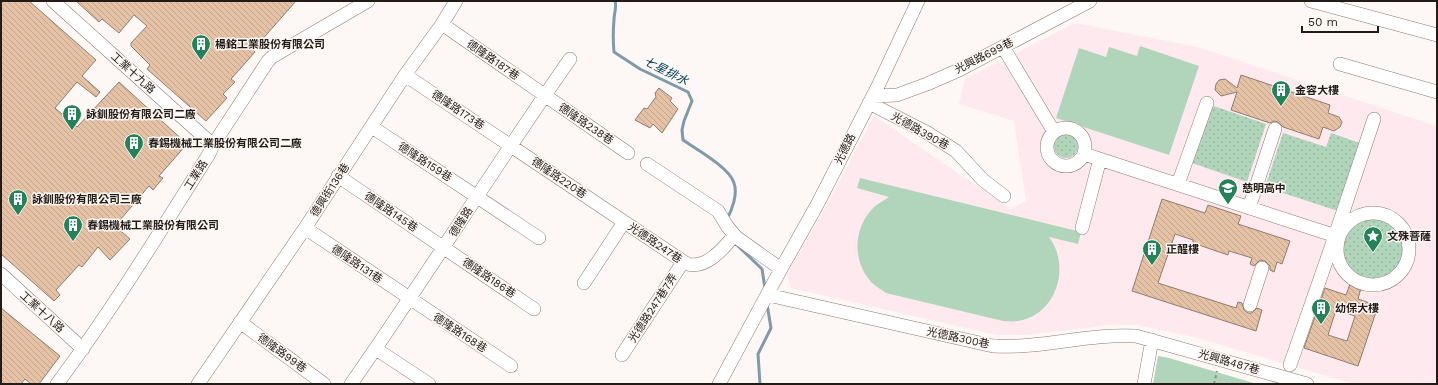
<svg xmlns="http://www.w3.org/2000/svg" width="1438" height="385" font-family="'Work Sans','Noto Sans TC',sans-serif">
  <style>
    .education { fill: #fee9ef }
    .grass { fill: url(#grass-dots) }
    .park { fill: #b0d5bb }
    .lines { fill: none; stroke-linecap: round; stroke-linejoin: round }
    .stream { stroke: #7f9aaa; stroke-width: 3 }
    .building { fill: url(#building-back-hatch); stroke: #8f7d6e; fill-rule: evenodd }
    .minor-casing { stroke: #8f796e; stroke-width: 14 }
    .path { stroke: #948e8a; stroke-width: 2; stroke-dasharray: 3 3; stroke-linecap: butt }
    .minor { stroke: #fff; stroke-width: 13 }
    .labels { text-anchor: middle; dominant-baseline: central; stroke-width: 3; stroke-linejoin: round; paint-order: stroke }
    .poi-label { font-size: 11px; font-weight: bold; fill: #231b16; stroke: #fdf8f6; text-anchor: start }
    .street-label { font-size: 11px; fill: #231b16; stroke: #fdf8f6 }
    .water-label { font-size: 12px; font-style: italic; fill: #07425a; stroke: #fdf8f6 }
  </style>
  <defs>
    <pattern id="grass-dots" width="8" height="8" patternUnits="userSpaceOnUse"><rect width="8" height="8" fill="#b0d5bb"/><path d="M2 2h.1M6 6h.1" fill="none" stroke="#97b6a0" stroke-width="1.8" stroke-linecap="round"/></pattern>
    <pattern id="building-back-hatch" width="6" height="6" patternUnits="userSpaceOnUse"><rect width="6" height="6" fill="#e5c2a5"/><path d="M-1 5l2 2M0 0l6 6M5-1l2 2" fill="none" stroke="#c4a68d"/></pattern>
  </defs>
  <rect width="100%" height="100%" fill="#fdf8f6"/>
  <path class="education" d="M1075 23 1198 47 1437 126V384H1354L1193 337 1137 325H1111L1028 335H996L791 288 787 274 823 212 874 116 1011 209 1026 201 1014 121 959 104 965 79Z"/>
  <path class="grass" d="M1211 105 1266 124 1247 182 1192 163Z
    M1283 133 1326 147 1331 133 1360 143 1338 211 1265 187Z
    M1054 146a12 12 0 1 1 24 0a12 12 0 1 1-24 0Z
    M1337 249a36 36 0 1 1 72 0a36 36 0 1 1-72 0Z"/>
  <path class="park" d="M1140 46 1199 66 1169 155 1056 118 1079 48 1106 57 1109 47 1137 56Z
    M860 178 1081 232 1078 244 1049 237C1071 266 1057 315 1018 321 1013 322 1008 321 1003 321L886 293C882 290 875 286 871 282 852 260 853 228 874 207 878 203 885 200 889 197L857 188Z
    M1158 356 1169 358 1257 384H1153Z"/>
  <g class="lines">
    <path class="stream" d="M615 1C617 7 614 13 614 20 613 30 613 41 614 52L640 69 688 92 692 101 684 121 682 130 683 140C696 149 730 168 734 183 738 194 732 210 727 219
      M738 246 762 269 765 288
      M760 384 758 354 771 328 767 304"/>
  </g>
  <path class="building" d="M1 1H29L96 60 82 76 100 92 96 97 77 82 55 108 77 127 119 82 187 144 159 176 163 178 153 190 149 186 115 226 130 239 110 260 98 247 82 267 79 265 56 290 60 295 54 301 1 254Z
    M76 1H296L253 50 255 52 231 79 235 82 223 94 227 98 206 121 147 69 150 65 131 46V43L147 26 134 15 119 33 102 19 99 22Z
    M1241 75 1330 105 1328 113 1339 117 1342 122 1340 127 1334 131 1323 127 1319 139 1283 127 1278 122 1274 121 1270 123 1231 110 1237 92 1221 96 1215 90 1216 84 1219 80 1225 79 1237 88Z
    M659 88 672 98 670 101 678 109 662 133 653 124 650 128 635 120 644 108 647 109 656 97 655 93Z
    M1162 199 1205 213 1208 205 1241 216 1238 224 1290 241 1282 264 1277 262 1274 272 1270 270V266L1265 261 1260 260 1254 266 1250 264 1252 258 1229 251 1228 255 1193 243V240L1175 234 1158 283 1236 308 1238 302 1242 303 1244 310 1248 313H1252L1257 308 1262 310 1256 331 1132 291Z
    M1350 284 1361 288 1358 299 1378 306 1358 366 1304 348 1325 288 1346 295ZM1336 310 1355 316 1347 341 1328 335Z
    M1 308 60 356 39 384H31L25 379 21 384H1Z"/>
  <g class="lines">
    <defs>
      <path id="minor" d="M53 1 213 145
        M1311 1 1437 35
        M442 24 628 153
        M1003 47 1054 132
        M1340 64 1437 92
        M405 75 687 264C706 269 722 250 733 237H736
        M873 96 897 95 927 84 959 70 1090 1
        M869 103 926 132 956 151 983 180 1004 196
        M372 127 539 238
        M1047 147a19 19 0 1 1 38 0a19 19 0 1 1-38 0Z
        M1084 154 1339 237
        M647 164 718 211 727 226 736 237 781 269
        M338 176 534 309
        M1178 184 1207 103
        M1249 208 1275 129
        M1337 249a36 36 0 1 1 72 0a36 36 0 1 1-72 0Z
        M305 228 511 366
        M1082 228 1100 159
        M1 274 83 349
        M584 283 624 222
        M768 295 993 346C1041 349 1089 333 1136 336L1307 384
        M1250 305 1262 268
        M240 322 324 384
        M376 349 429 384
        M622 355 683 262
        M1290 365 1335 236 1374 119
        M57 384C112 310 160 232 209 154L213 145 268 61 272 57 368 1
        M198 384 305 228 405 75 442 24 456 1
        M351 384C426 277 495 166 570 59
        M719 384 781 269 817 205 878 86 918 1
        M1144 384 1152 340"/>
    </defs>
    <use href="#minor" class="minor-casing"/>
    <path class="path" d="M1214 384 1217 371"/>
    <use href="#minor" class="minor"/>
  </g>
  <defs>
    <symbol id="building-pin" viewBox="-11 -11 22 30"><path d="M0 17L-7.5 6A9.5 9.5 0 1 1 7.5 6Z" fill="#24825a" stroke="#fdf8f6"/><path d="M-4-6H4V6H1V3H-1V6H-4ZM-2.5-4.3h1.7v1.8h-1.7ZM.8-4.3h1.7v1.8H.8ZM-2.5-1h1.7V.8h-1.7ZM.8-1h1.7V.8H.8Z" fill="#fff"/></symbol>
    <symbol id="school-pin" viewBox="-11 -11 22 30"><path d="M0 17L-7.5 6A9.5 9.5 0 1 1 7.5 6Z" fill="#24825a" stroke="#fdf8f6"/><path d="M0-5L7-2L0 1L-7-2ZM-4 1L0 2.5L4 1V4Q0 6-4 4Z" fill="#fff"/></symbol>
    <symbol id="sight-pin" viewBox="-11 -11 22 30"><path d="M0 17L-7.5 6A9.5 9.5 0 1 1 7.5 6Z" fill="#24825a" stroke="#fdf8f6"/><path d="M0-6L1.8-2.2L6-1.7L2.9 1.2L3.7 5.4L0 3.3L-3.7 5.4L-2.9 1.2L-6-1.7L-1.8-2.2Z" fill="#fff"/></symbol>
  </defs>
  <g fill-rule="evenodd">
    <use href="#building-pin" x="190" y="33" width="22" height="30"/>
    <use href="#building-pin" x="1270" y="79" width="22" height="30"/>
    <use href="#building-pin" x="61" y="103" width="22" height="30"/>
    <use href="#building-pin" x="123" y="132" width="22" height="30"/>
    <use href="#school-pin" x="1217" y="177" width="22" height="30"/>
    <use href="#building-pin" x="7" y="188" width="22" height="30"/>
    <use href="#building-pin" x="62" y="214" width="22" height="30"/>
    <use href="#sight-pin" x="1362" y="225" width="22" height="30"/>
    <use href="#building-pin" x="1141" y="238" width="22" height="30"/>
    <use href="#building-pin" x="1310" y="297" width="22" height="30"/>
  </g>
  <g class="labels">
    <g class="poi-label">
      <text x="215" y="44">楊銘工業股份有限公司</text>
      <text x="1295" y="90">金容大樓</text>
      <text x="86" y="114">詠釧股份有限公司二廠</text>
      <text x="148" y="143">春錫機械工業股份有限公司二廠</text>
      <text x="1242" y="188">慈明高中</text>
      <text x="32" y="199">詠釧股份有限公司三廠</text>
      <text x="87" y="225">春錫機械工業股份有限公司</text>
      <text x="1387" y="236">文殊菩薩</text>
      <text x="1166" y="249">正醒樓</text>
      <text x="1335" y="308">幼保大樓</text>
    </g>
    <g class="street-label">
      <text transform="translate(984 56) rotate(-27)">光興路699巷</text>
      <text transform="translate(493 60) rotate(35)">德隆路187巷</text>
      <text transform="translate(133 73) rotate(42)">工業十九路</text>
      <text transform="translate(458 110) rotate(34)">德隆路173巷</text>
      <text transform="translate(586 124) rotate(34)">德隆路238巷</text>
      <text transform="translate(920 131) rotate(29)">光德路390巷</text>
      <text transform="translate(845 149) rotate(-63)">光德路</text>
      <text transform="translate(425 162) rotate(33)">德隆路159巷</text>
      <text transform="translate(196 175) rotate(-58)">工業路</text>
      <text transform="translate(559 178) rotate(34)">德隆路220巷</text>
      <text transform="translate(330 190) rotate(-57)">德興街136巷</text>
      <text transform="translate(391 212) rotate(34)">德隆路145巷</text>
      <text transform="translate(461 222) rotate(-57)">德隆路</text>
      <text transform="translate(655 243) rotate(34)">光德路247巷</text>
      <text transform="translate(357 264) rotate(34)">德隆路131巷</text>
      <text transform="translate(489 278) rotate(34)">德隆路186巷</text>
      <text transform="translate(653 308) rotate(-57)">光德路247巷7弄</text>
      <text transform="translate(42 312) rotate(42)">工業十八路</text>
      <text transform="translate(460 333) rotate(33)">德隆路168巷</text>
      <text transform="translate(958 338) rotate(12)">光德路300巷</text>
      <text transform="translate(282 353) rotate(36)">德隆路99巷</text>
      <text transform="translate(1229 362) rotate(16)">光興路487巷</text>
    </g>
    <g class="water-label">
      <text transform="translate(666 71) rotate(27)">七星排水</text>
    </g>
  </g>
  <rect width="1438" height="385" fill="none" stroke="#231b16" stroke-width="4"/>
  <path d="M1302 26v6h76v-6" fill="none" stroke="#231b16" stroke-width="2"/>
  <text x="1308" y="26" font-size="12" fill="#231b16" stroke="#fdf8f6" stroke-width="3" paint-order="stroke">50 m</text>
</svg>
